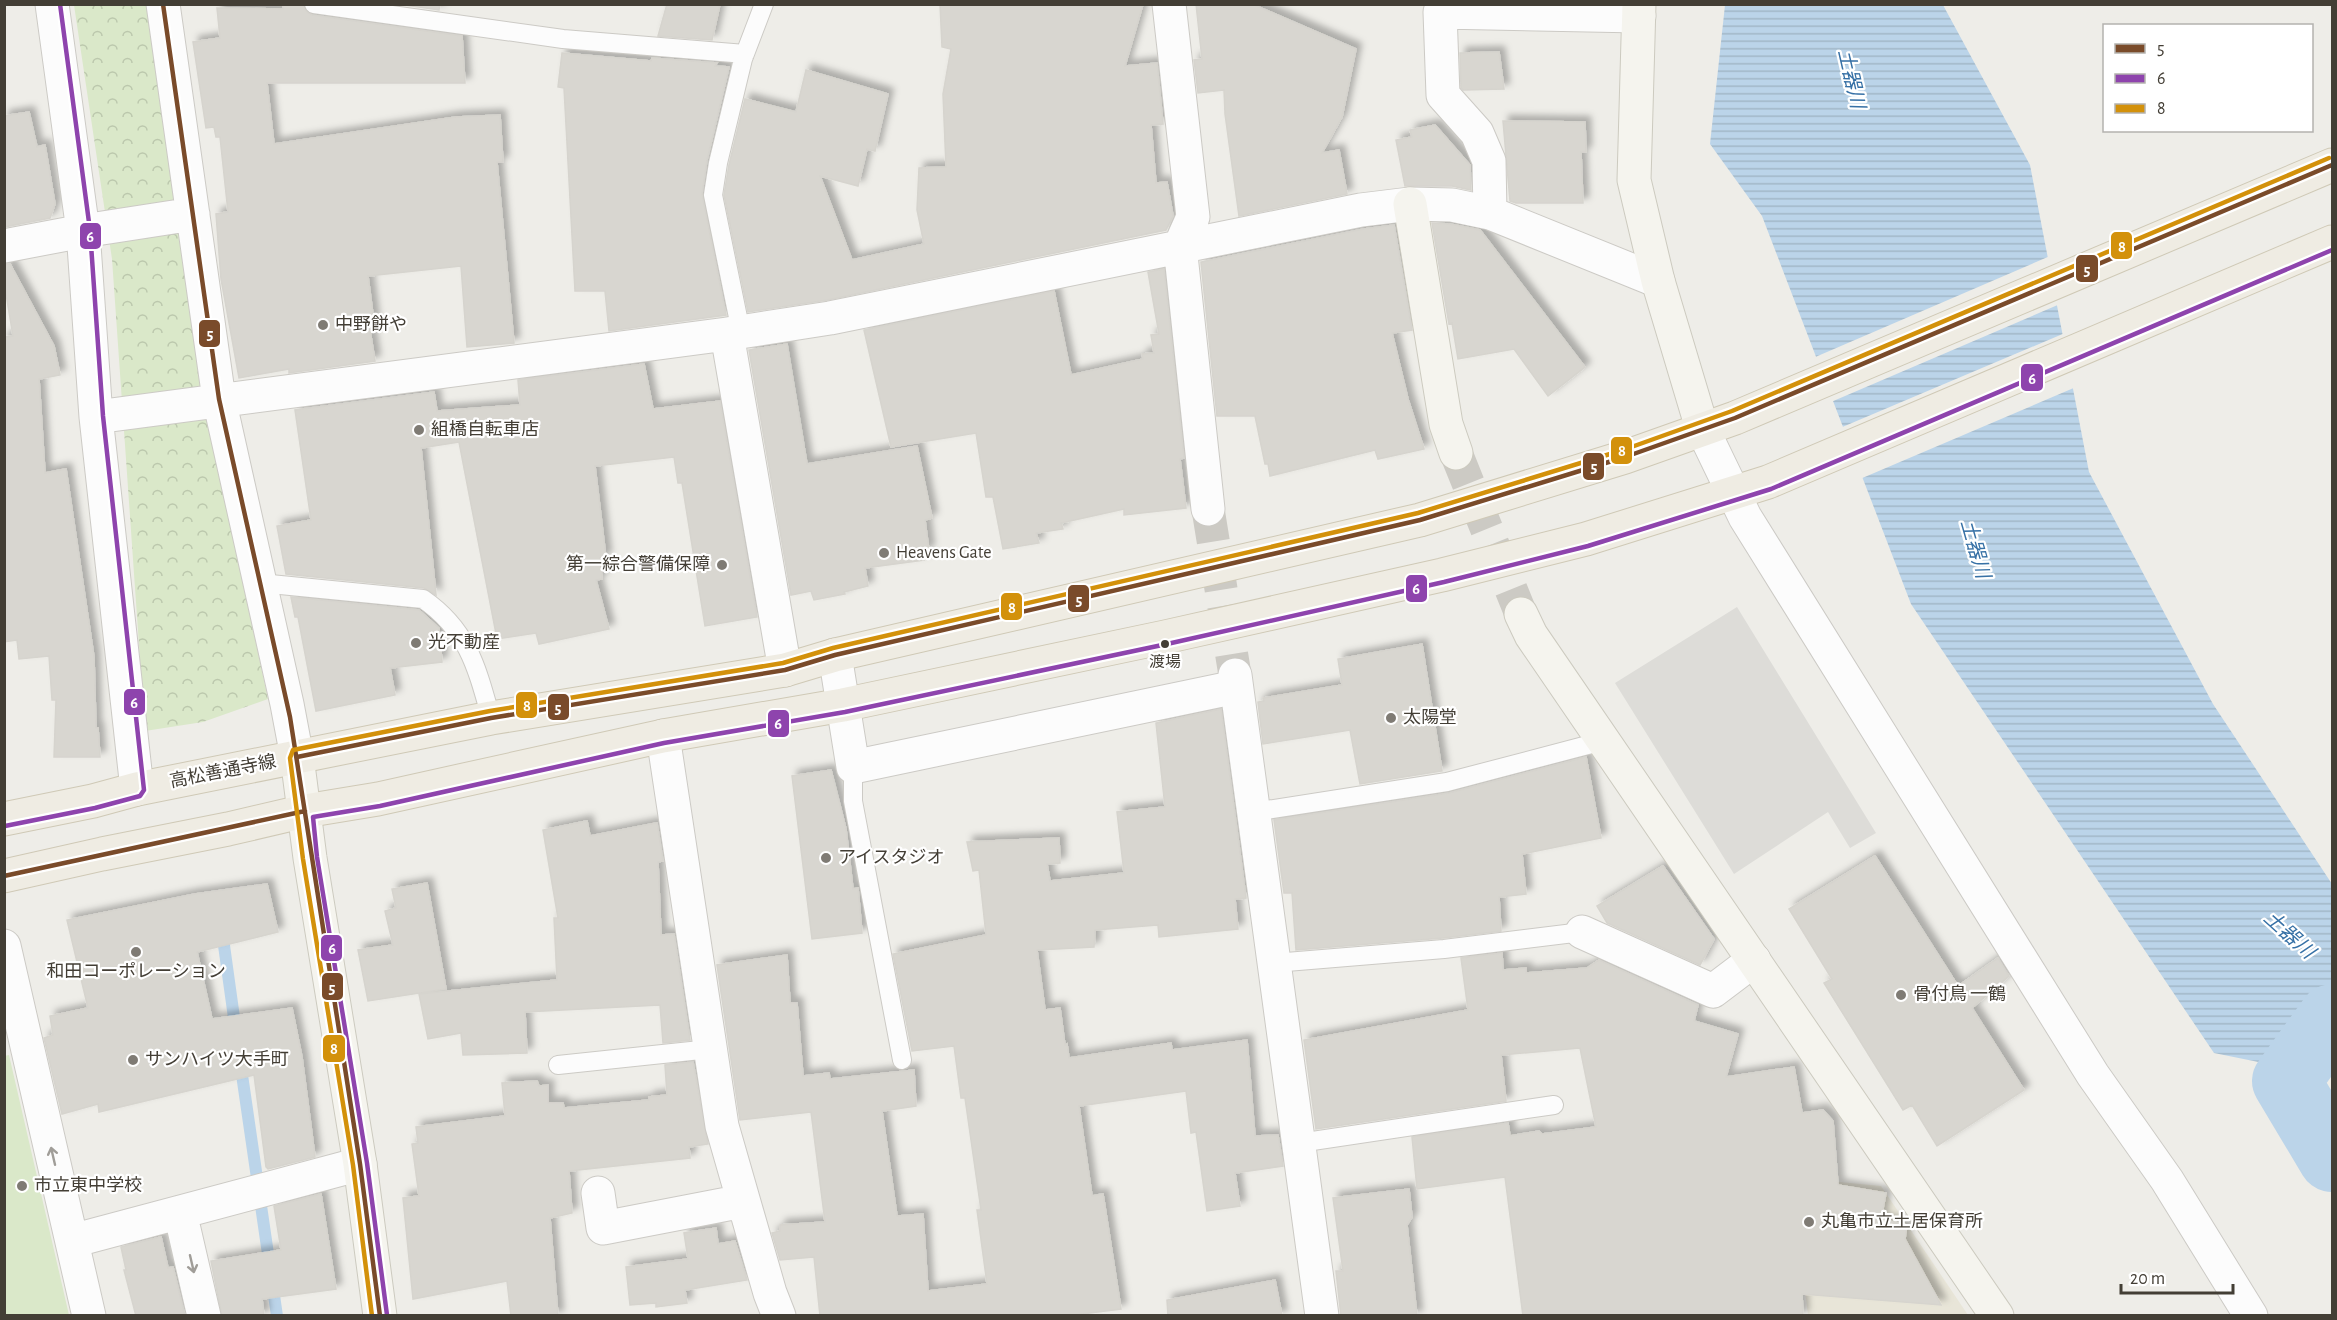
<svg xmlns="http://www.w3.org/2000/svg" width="2337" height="1320" font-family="'Alegreya Sans','Noto Sans JP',sans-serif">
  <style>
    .education { fill: #e8e5d8 }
    .park { fill: url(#park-crowns) }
    .garden { fill: #dae8c9 }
    .parking { fill: #dddcd8 }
    .water { fill: url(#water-rules) }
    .pier { fill: #eeede8 }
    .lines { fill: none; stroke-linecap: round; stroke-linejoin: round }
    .stream { stroke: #bbd4e9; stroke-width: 12 }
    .river { stroke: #bbd4e9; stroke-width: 68 }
    .building { fill: #d8d6d0; stroke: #d6d4ce; stroke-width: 1.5; filter: url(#shadow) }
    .street-tunnel { stroke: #cccac4; stroke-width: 33; stroke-dasharray: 33 16; stroke-linecap: butt }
    .secondary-tunnel { stroke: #cccac4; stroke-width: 33; stroke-dasharray: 33 16; stroke-linecap: butt }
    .lane-casing { stroke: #cccac5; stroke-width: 20 }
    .street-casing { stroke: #cccac5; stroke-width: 35 }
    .secondary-casing { stroke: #cccabf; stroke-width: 35 }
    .primary-casing { stroke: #cfc9b6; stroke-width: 35 }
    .lane { stroke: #fcfcfc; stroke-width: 18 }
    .street { stroke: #fcfcfc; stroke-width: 33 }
    .secondary { stroke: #f5f4ee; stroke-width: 33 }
    .primary { stroke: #efece3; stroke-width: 33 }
    .bus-1-casing { stroke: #fff; stroke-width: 9 }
    .bus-2-casing { stroke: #fff; stroke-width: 9 }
    .bus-3-casing { stroke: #fff; stroke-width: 9 }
    .bus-1 { stroke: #7a4b2a; stroke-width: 4.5 }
    .bus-2 { stroke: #8e44ad; stroke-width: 4.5 }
    .bus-3 { stroke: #d3910b; stroke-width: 4.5 }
    .oneway { stroke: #a09d98 }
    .poi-dot { fill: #7f7b74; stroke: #fff; stroke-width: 2 }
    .bus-dot { fill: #433e35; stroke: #fff; stroke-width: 2 }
    .labels { text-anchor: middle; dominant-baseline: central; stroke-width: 4.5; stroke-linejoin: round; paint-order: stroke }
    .bus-label { font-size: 16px; fill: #433e35; stroke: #fff }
    .poi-label { font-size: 18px; fill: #433e35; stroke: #fff; text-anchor: start }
    .street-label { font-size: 18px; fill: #433e35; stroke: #fff }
    .water-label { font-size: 20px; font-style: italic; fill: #3771a6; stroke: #fff }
    .line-badge { stroke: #fff; stroke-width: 2 }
    .badge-label { font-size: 16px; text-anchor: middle; font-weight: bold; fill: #fff }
  </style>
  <defs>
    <pattern id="park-crowns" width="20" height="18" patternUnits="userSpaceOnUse" patternTransform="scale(1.5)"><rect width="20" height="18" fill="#dae8c9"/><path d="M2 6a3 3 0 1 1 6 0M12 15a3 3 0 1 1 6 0" fill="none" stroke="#bcc8ad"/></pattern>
    <pattern id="water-rules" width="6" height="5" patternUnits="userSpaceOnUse" patternTransform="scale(1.5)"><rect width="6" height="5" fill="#bbd4e9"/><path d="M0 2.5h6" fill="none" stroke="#a2b7c8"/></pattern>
    <filter id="shadow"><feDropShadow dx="5.5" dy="-5.5" stdDeviation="3" flood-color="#0004"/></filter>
  </defs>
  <rect width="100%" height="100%" fill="#eeede8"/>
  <path class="education" d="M1717 1170 1881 1186 1968 1315H1808L1801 1258Z"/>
  <path class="park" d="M74 5H148L181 248 207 417 268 699 203 722 145 731 112 259Z"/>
  <path class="garden" d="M9 1055 69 1315H5L4 1056Z"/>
  <path class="parking" d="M1737 607 1876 833 1850 848 1828 812 1734 874 1615 683Z"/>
  <path class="water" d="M1725 5H1943L2030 165 2089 472 2213 704 2332 884V1077L2214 1053 1911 604 1762 216 1710 144Z"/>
  <path class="pier" d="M2050 256 2060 304 1831 402 1813 358Z
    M2065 333 2076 387 1860 479 1840 428Z"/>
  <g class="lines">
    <path class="stream" d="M222 931 236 1032
      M240 1061 277 1316"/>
    <path class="river" d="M2332 1018 2286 1081 2332 1158"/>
  </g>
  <path class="building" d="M283 4H303L307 12 312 15 462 36 465 83H267L274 144 456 117 500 115 503 162H497L514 343 467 347 461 266 368 276 374 322 370 330 375 361 289 373V369L239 378 221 279 216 214 228 212 220 137H216L214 127 206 128 193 42 220 38 217 8 283 9Z
    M398 4H440L439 10Z
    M667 4H720L712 40 658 36Z
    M940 4H1143L1125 66 1157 63 1163 124 1151 125 1156 183 1167 182 1173 216 1166 230 827 300 748 312 724 195 729 165 745 99 796 112 806 70 888 94 875 151 867 149 858 186 820 176 852 260 924 244 917 210 919 168 946 167 943 94 951 49 942 47Z
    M1196 4H1252L1356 49 1342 117 1322 153 1339 150 1347 194 1239 216 1225 114 1224 90 1198 93 1194 60 1202 59Z
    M1499 52 1504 89 1463 90 1461 88 1460 53Z
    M562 53 651 61 652 58 717 63 715 66 729 67 707 160 702 194 726 315 609 331 605 291H575L564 88 558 87Z
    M29 112 37 147 45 145 55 204 50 218 4 227V116Z
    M1503 121 1585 122 1586 152H1581L1583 203H1516L1510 201Z
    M1435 125 1470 165 1471 190 1452 186H1405L1396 140 1412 137 1410 130Z
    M1432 223 1450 224 1480 230 1585 367 1548 396 1514 349 1458 359 1452 323 1449 324Z
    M1394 225 1412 330 1392 333 1408 399 1424 449 1378 459 1375 450 1270 476 1268 464H1265L1255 416H1217L1201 262 1364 229Z
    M4 264H10L54 346 60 375 39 379 45 473 66 469 94 657 96 728H98L100 757H54L56 700H52L49 656 19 659 17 640 4 642V337L13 336 4 282Z
    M1164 269 1184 458 1180 459 1186 508 1124 515V509L1061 523 1063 529 1036 533 1039 543 1003 549 993 497H986L976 433 891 447 864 330 1054 291 1071 375 1143 359 1142 354 1154 353 1151 335 1159 334 1148 272Z
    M787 344 807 464 917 446 932 518 925 520 929 551H922L924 560 865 568 868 586 844 592 845 594 814 600 811 591 791 595 749 350Z
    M644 364 653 409 720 401 757 617 705 626 682 483H678L674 457 595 466 606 558H600L602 579 596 580 609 629 539 644 536 633 497 639 459 442 421 448 436 595 424 588 286 574 277 526 311 520 295 410 434 392 437 411 520 405 518 380Z
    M291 597 419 610 439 628 442 662 390 668 395 695 316 711 298 617H295Z
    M1422 644 1442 771 1360 784 1350 730 1263 744 1258 702 1264 701 1263 698 1342 685 1338 659Z
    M1221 709 1246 898 1235 899 1238 929 1159 937 1158 925 1095 930 1094 947 1037 950 1045 1010 1060 1008 1065 1045 1067 1044 1069 1058 1171 1043 1172 1050 1247 1040 1255 1136 1278 1135 1283 1166 1235 1173 1240 1206 1207 1211 1196 1132 1191 1133 1186 1091 1079 1106 1092 1196 1103 1194 1121 1309 1066 1316H820L814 1257 780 1260 772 1233 780 1231V1225L825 1222 811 1112 740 1120 717 965 787 955 790 1003H797L803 1076 829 1073 830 1079 914 1070 916 1106 882 1111 897 1216 923 1214 928 1291 987 1284 977 1210H981L965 1098H961L954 1046 912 1051 893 954 986 935 979 870 973 871 967 842 1059 838 1060 863 1047 864 1050 881 1124 873 1117 812 1165 807 1156 723Z
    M1586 757 1601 838 1522 854 1526 894 1499 897 1501 931 1443 938 1296 950 1292 893H1284L1274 820 1449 793Z
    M831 770 846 829 853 889 858 888 862 933 812 939 792 776Z
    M587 821 590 836 657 823 663 861 658 862 661 935 674 934 690 1040 663 1043 660 1005 525 1012 527 1053 463 1055 461 1033 428 1039 419 994 557 980 554 918H558L543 830Z
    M1875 856 1958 986 1998 958 2009 976 1972 1008 2024 1090 1937 1146 1912 1105 1903 1110 1824 983 1832 979 1789 909Z
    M1663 866 1714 939 1700 965 1607 923 1597 906Z
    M427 883 446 989 368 1001 358 950 393 945 385 911 396 908 392 889Z
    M267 884 278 932 197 952 212 1019 292 1008 302 1057 315 1157 268 1169 266 1167 254 1075 99 1112 98 1104 62 1114 44 1038 53 1035 50 1016 88 1008 67 920 195 894Z
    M1502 953 1503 970 1526 968V973L1587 968 1599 960 1698 1005 1694 1021 1738 1034 1726 1077 1794 1067 1802 1113 1823 1110 1833 1121 1838 1185 1886 1193 1881 1219 1907 1225 1905 1239 1941 1305 1802 1294 1803 1316H1523L1505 1177 1417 1189 1412 1137 1508 1123 1510 1136 1539 1131 1542 1134 1596 1127 1580 1048 1501 1055 1506 1101 1316 1129 1304 1040 1468 1010 1461 958Z
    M693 1062 708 1144 689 1147 690 1158 569 1171 572 1213 550 1218 558 1316H511L507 1281 413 1299 403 1198 419 1196 412 1144 418 1143 416 1127 505 1116 502 1083 537 1081 539 1086 548 1085V1103H563L564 1108 649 1100V1097L667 1095 665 1065Z
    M1409 1189 1412 1217 1407 1225 1417 1316H1341L1336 1271H1343L1333 1198Z
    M321 1194 336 1289 262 1299 264 1316H222L211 1261 281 1250 274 1206Z
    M716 1228 718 1244 735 1241 747 1280 685 1290 687 1303 656 1307V1303L630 1305 626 1267 688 1259 684 1233Z
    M161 1237 168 1268 173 1267 185 1316H136L124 1270H126L121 1247Z
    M1275 1280 1282 1316H1168L1167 1300Z"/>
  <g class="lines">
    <path class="street-tunnel" d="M1208 509 1235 675"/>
    <path class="secondary-tunnel" d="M1456 453 1521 614"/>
    <defs>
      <path id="lane" d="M314 4 563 39 745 54
        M741 332 713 195 718 163 743 59 764 4
        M260 583 423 599C468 630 477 668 491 718
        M853 767V801L902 1060
        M1254 812 1447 782 1603 741
        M1274 963 1444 949 1582 932
        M558 1065 710 1049
        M1299 1143 1554 1105"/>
      <path id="street" d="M52 4 83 231 96 417 137 789
        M163 4 219 399 287 704 297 757
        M1169 4 1193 217 1180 246 1208 509
        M1490 213 1489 161 1477 133 1443 95 1440 12 1639 16
        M4 246 83 231 193 214
        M727 334 785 670
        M96 417 727 334 830 318 1361 210 1410 204 1452 205 1490 213 1658 281
        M1702 428 1745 517 2093 1075 2167 1180 2251 1316
        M835 655 853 767 1236 687
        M1235 675 1322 1316
        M663 736 722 1126 770 1293 779 1316
        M1582 932 1713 991 1754 960
        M4 946 89 1316
        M598 1193 603 1228 743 1201
        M180 1212 204 1316
        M72 1241 360 1164"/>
      <path id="secondary" d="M1639 4 1634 180 1658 281 1702 428
        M1410 204 1446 424 1456 453
        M1521 614 1531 635 1997 1316
        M297 757 310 858 360 1164 380 1316"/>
      <path id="primary" d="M4 819 93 801 137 789 491 718 785 670 835 655 1420 520 1625 457 1735 418 2332 165
        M4 876 102 854 228 829 305 811 378 799 663 736 843 705 1165 637 1442 575 1586 539 1768 482 2332 242"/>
    </defs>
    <use href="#lane" class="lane-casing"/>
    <use href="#street" class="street-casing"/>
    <use href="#secondary" class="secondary-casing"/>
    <use href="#primary" class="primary-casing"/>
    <use href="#lane" class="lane"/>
    <use href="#street" class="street"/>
    <use href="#secondary" class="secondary"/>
    <use href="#primary" class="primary"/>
    <defs>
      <path id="bus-1" d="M163 4 219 399 290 717 360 1164 380 1316
        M297 757 491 718 785 670 835 655 1420 520 1625 457 1735 418 2332 165
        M4 876 305 811"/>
      <path id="bus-2" d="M5 826 95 808 140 796 144 790 103 416 90 230 60 4
        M387 1315 367 1163 317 857 313 817 380 806 664 743 845 712 1167 644 1444 582 1588 546 1771 489 2332 250"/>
      <path id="bus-3" d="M372 1316 353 1165 303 859 290 758 293 750 490 711 783 663 833 648 1418 513 1623 450 1732 411 2329 158"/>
    </defs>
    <use href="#bus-1" class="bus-1-casing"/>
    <use href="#bus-2" class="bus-2-casing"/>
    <use href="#bus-3" class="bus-3-casing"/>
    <use href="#bus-1" class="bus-1"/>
    <use href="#bus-2" class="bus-2"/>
    <use href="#bus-3" class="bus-3"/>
  </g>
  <defs><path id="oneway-shaft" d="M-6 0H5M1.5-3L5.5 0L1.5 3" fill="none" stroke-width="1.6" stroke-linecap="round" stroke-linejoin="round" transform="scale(1.5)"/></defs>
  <g class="oneway">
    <use href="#oneway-shaft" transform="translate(53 1156) rotate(-103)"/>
    <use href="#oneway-shaft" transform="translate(192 1264) rotate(77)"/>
  </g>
  <g class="poi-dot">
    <circle cx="323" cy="325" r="6"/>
    <circle cx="419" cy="430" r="6"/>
    <circle cx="884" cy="553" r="6"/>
    <circle cx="722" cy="565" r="6"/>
    <circle cx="416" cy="643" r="6"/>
    <circle cx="1391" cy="718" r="6"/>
    <circle cx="826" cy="858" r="6"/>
    <circle cx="136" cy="952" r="6"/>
    <circle cx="1901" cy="995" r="6"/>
    <circle cx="133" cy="1060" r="6"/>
    <circle cx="22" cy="1186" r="6"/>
    <circle cx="1809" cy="1222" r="6"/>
  </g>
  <circle class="bus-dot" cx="1165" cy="644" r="5"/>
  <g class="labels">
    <g class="bus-label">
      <text x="1165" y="662">渡場</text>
    </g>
    <g class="poi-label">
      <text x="335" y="325">中野餅や</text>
      <text x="431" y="430">組橋自転車店</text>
      <text x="896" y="553">Heavens Gate</text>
      <text x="710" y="565" text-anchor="end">第一綜合警備保障</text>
      <text x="428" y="643">光不動産</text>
      <text x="1403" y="718">太陽堂</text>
      <text x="838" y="858">アイスタジオ</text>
      <text x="136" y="972" text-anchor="middle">和田コーポレーション</text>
      <text x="1913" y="995">骨付鳥 一鶴</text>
      <text x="145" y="1060">サンハイツ大手町</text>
      <text x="34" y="1186">市立東中学校</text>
      <text x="1821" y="1222">丸亀市立土居保育所</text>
    </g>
    <g class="street-label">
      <text transform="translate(223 772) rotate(-11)">高松善通寺線</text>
    </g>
    <g class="water-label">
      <text transform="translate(1851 79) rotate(77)">土器川</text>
      <text transform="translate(1975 549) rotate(74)">土器川</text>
      <text transform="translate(2289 935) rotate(42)">土器川</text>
    </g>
  </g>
  <g class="line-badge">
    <rect x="79" y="222" width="23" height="28" rx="6" fill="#8e44ad"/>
    <rect x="2110" y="231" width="23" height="29" rx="6" fill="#d3910b"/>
    <rect x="2075" y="254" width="24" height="29" rx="6" fill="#7a4b2a"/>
    <rect x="198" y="319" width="23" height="29" rx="6" fill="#7a4b2a"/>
    <rect x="2020" y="363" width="24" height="29" rx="6" fill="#8e44ad"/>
    <rect x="1610" y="436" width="23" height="29" rx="6" fill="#d3910b"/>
    <rect x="1582" y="452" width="23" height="29" rx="6" fill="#7a4b2a"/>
    <rect x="1405" y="574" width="23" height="29" rx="6" fill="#8e44ad"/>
    <rect x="1067" y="584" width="23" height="29" rx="6" fill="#7a4b2a"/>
    <rect x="1000" y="592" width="23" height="29" rx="6" fill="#d3910b"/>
    <rect x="123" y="688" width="23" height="28" rx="6" fill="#8e44ad"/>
    <rect x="515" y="691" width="23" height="28" rx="6" fill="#d3910b"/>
    <rect x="547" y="693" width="23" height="28" rx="6" fill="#7a4b2a"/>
    <rect x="767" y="709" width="23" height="29" rx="6" fill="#8e44ad"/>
    <rect x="320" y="934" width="23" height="28" rx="6" fill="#8e44ad"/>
    <rect x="321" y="972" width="23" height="29" rx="6" fill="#7a4b2a"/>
    <rect x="322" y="1034" width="24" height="29" rx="6" fill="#d3910b"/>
  </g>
  <g class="badge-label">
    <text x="90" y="242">6</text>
    <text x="2122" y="252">8</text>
    <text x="2087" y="275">5</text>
    <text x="210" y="339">5</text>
    <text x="2032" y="384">6</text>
    <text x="1622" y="456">8</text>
    <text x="1594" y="472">5</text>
    <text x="1416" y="594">6</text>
    <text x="1079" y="605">5</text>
    <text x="1012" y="613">8</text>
    <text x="134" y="708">6</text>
    <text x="527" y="711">8</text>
    <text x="558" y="713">5</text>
    <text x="778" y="729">6</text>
    <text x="332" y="954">6</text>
    <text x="332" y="993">5</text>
    <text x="334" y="1054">8</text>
  </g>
  <rect width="2337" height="1320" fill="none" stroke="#433e35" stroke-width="12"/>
  <rect x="2103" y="24" width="210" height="108" fill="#ffffff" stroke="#b4b2ae" stroke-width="1.5"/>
  <rect x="2115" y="44" width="30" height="9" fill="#7a4b2a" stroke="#b4b2ae" stroke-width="1.5"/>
  <text x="2157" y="54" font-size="18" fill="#433e35">5</text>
  <rect x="2115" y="74" width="30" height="9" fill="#8e44ad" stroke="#b4b2ae" stroke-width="1.5"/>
  <text x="2157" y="84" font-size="18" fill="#433e35">6</text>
  <rect x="2115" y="104" width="30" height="9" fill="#d3910b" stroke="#b4b2ae" stroke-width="1.5"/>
  <text x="2157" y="114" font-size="18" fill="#433e35">8</text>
  <path d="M2121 1284v9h112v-9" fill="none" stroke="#433e35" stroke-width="3"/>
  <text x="2130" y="1284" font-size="18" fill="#433e35" stroke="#ffffff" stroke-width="4.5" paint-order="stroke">20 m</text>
</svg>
